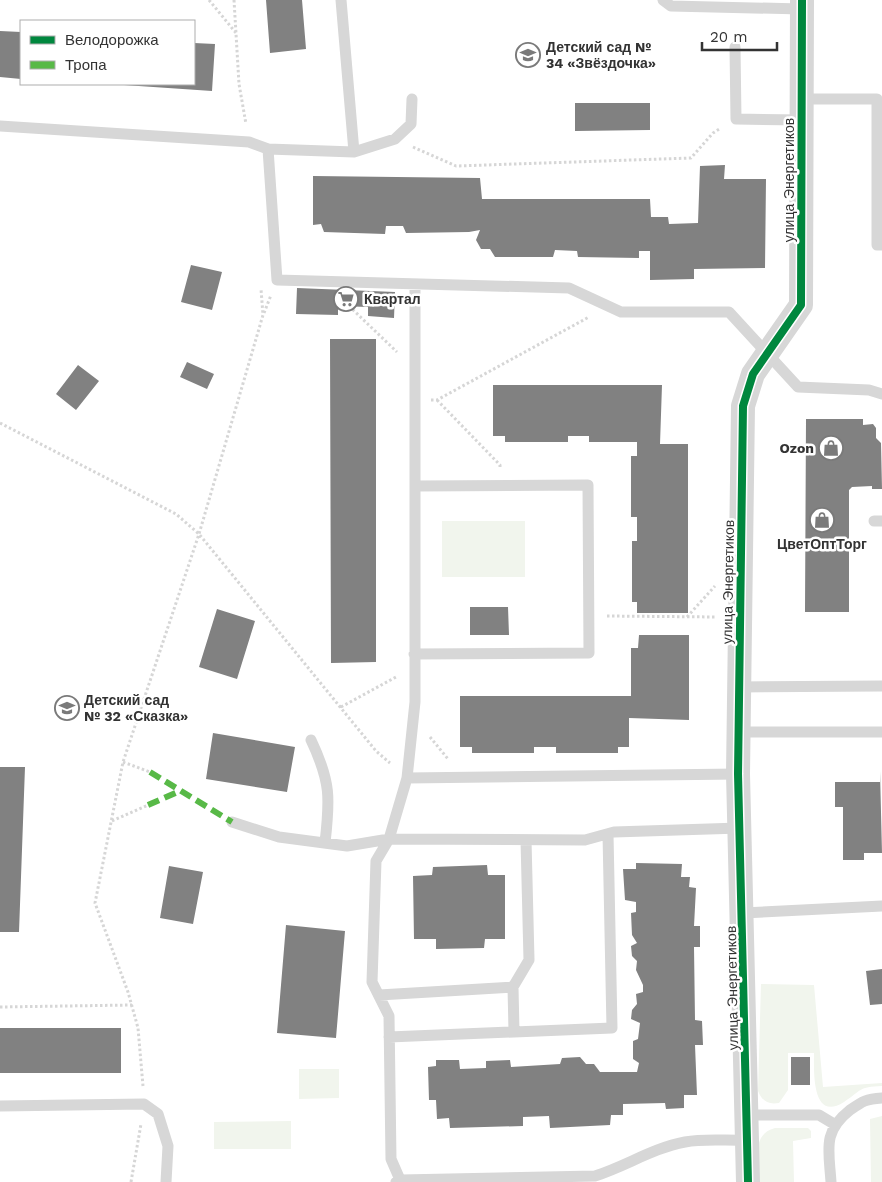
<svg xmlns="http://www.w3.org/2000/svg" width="882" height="1182" font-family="'Work Sans',sans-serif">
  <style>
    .green { fill: #f1f5ed }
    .building { fill: #818181 }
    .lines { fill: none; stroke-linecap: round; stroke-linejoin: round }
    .path { stroke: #d6d6d6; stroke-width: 3; stroke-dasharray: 2.5 2.5; stroke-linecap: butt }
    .service { stroke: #d7d7d7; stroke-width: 11 }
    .minor { stroke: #d7d7d7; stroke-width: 24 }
    .quiet { stroke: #58b947; stroke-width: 6; stroke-dasharray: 12 6; stroke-linecap: butt }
    .cycleway-casing { stroke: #fff; stroke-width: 11 }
    .cycleway { stroke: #00873e; stroke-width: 8 }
    .labels { text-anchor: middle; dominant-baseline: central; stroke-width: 5; stroke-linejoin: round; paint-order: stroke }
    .poi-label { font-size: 14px; font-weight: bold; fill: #333; stroke: #fff; text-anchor: start }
    .street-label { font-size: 14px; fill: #333; stroke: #fff }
  </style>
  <rect width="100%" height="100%" fill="#fff"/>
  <path class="green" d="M442 521H525V577H442Z
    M761 984 814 985 823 1087 882 1083V1086C858 1087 862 1090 844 1102 811 1123 814 1069 814 1053H788V1090L779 1103C768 1105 762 1101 758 1091Z
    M299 1069H339V1098L299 1099Z
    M882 1116V1182H871L870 1119Z
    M291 1121V1149H214V1122Z
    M775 1128H808L811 1131V1138L793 1141 794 1182H759C758 1162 751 1134 775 1128Z"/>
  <path class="building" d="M266 0H302L306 49 270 53Z
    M0 31 21 32V79L0 77Z
    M194 43 215 44 212 91 124 85 194 84Z
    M575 103H650V130L575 131Z
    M725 165 724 179H766L765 268 694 269V279L650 280V251H639V258L578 257 577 251 555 250 553 257H495L490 249H481L476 240 480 230 469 232 406 233 403 226H386L385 234 324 232 321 224 313 225V176L480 178 482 199H650L651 217H668L669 224 698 223 700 166Z
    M191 265 222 272 212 310 181 302Z
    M297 288 395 292 394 318 368 316V307L338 306V315L296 314Z
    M330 339H376V662L331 663Z
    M187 362 214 374 207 389 180 377Z
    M78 365 99 381 76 410 56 394Z
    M493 385H662L660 444H688V613H637V602H632V541H637V517H631V456H637V442H589V436H568V442H505V436H493Z
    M806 419H863V425L873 424 876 428V438L881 443 882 489H872V486L852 487 849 490V612H805Z
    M470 607H508L509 635H470Z
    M217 609 255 621 237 679 199 667Z
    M639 635H689V720L629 718V747H618V753H556V747H534V753H472V747H460V696H631V648H638Z
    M213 733 295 747 287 792 206 779Z
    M0 767H25L19 932H0Z
    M880 771 882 853H864V860H843V807H835V782H880Z
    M636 863 682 864 681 877H690L689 887 696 888 694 926H700V947H694L695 1020 702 1021 703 1045H695L697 1095H684V1108L666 1109 665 1103 623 1104V1115H611L610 1125 550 1128 549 1116 523 1117V1126L450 1128 449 1118 437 1119 436 1100H429L428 1067 436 1066V1060H459L460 1069 486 1068V1061L510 1060 511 1067 560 1064 562 1058 580 1057 586 1064H594L600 1072H637L639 1063 633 1059V1041L638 1039 640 1023 631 1019 632 1010 637 1004 636 994 643 992V985L636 970 637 961 632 956 631 946 637 943 632 935 631 913 636 912V902L625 900 623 869H636Z
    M487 865 488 875H505V939H485L484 948 436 949V939H414L413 876 432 875 433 867Z
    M169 866 203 872 193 924 160 918Z
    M286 925 345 931 336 1038 277 1033Z
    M882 969V1004L870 1005 866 971Z
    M0 1028H121V1073H0Z
    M791 1057H810V1085H791Z"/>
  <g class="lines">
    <path class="path" d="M209 0 236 33
      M234 0 239 84 246 124
      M413 147 456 166 691 158 713 133 721 128
      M349 306 397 352
      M264 313 271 295
      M431 400H437L589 317
      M437 400 500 465V469
      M0 423 176 514 199 534 376 751 390 763
      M607 616 716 617
      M687 617 715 586
      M341 707 396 677
      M430 737 448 759
      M123 762 150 772
      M112 821 148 805
      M0 1007 132 1005
      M143 1086 138 1028 128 992 95 903 123 762 199 534 263 315 261 289
      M131 1182 141 1124"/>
    <path class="service" d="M341 0 354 152
      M663 0 671 6 802 9
      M735 47 736 119 802 120
      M802 99H877V245H882
      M0 126 249 142 268 149 354 152 395 139 411 124 412 99
      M268 149 277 280 569 288 621 312H729L798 387 869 390 882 394
      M874 521H882
      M414 654 589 653 588 485 416 486
      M739 687 882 686
      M739 732H882
      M311 740C331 782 330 799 325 843
      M407 778 738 774
      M232 822 279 837 347 846 389 839 585 840 614 832 740 828
      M743 913 882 906
      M513 987 514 1032
      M379 995 513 987 529 960 526 840
      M389 1037 612 1028 608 834
      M0 1106 144 1104 158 1114 168 1146 166 1182
      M748 1115H819L834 1124
      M396 1182 401 1180 595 1176C626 1166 653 1148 685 1142 705 1138 728 1141 748 1140
      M401 1182 391 1159 389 1016 372 982 376 861 389 839 407 778 415 702V285
      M831 1182C829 1150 822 1132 850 1110 863 1101 866 1099 882 1098"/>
    <path class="minor" d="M748 1182 738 774 743 406 753 374 801 305 802 0"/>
    <path class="quiet" d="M150 772 232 822
      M148 805 180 791"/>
    <defs>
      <path id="cycleway" d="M748 1182 738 774 743 406 753 374 801 305 802 0"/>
    </defs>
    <use href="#cycleway" class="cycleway-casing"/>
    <use href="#cycleway" class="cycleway"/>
  </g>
  <defs>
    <symbol id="school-ring" viewBox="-11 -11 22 22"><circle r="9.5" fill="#fff" stroke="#7a7a7a" stroke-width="1.5"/><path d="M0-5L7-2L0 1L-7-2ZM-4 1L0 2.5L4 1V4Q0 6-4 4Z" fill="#7a7a7a"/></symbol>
    <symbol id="supermarket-ring" viewBox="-11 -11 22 22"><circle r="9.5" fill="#fff" stroke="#7a7a7a" stroke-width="1.5"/><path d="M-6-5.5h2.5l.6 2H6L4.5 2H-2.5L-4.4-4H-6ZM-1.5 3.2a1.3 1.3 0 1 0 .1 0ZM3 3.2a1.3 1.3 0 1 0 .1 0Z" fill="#7a7a7a"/></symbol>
    <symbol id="shop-ring" viewBox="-11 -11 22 22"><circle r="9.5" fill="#fff" stroke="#7a7a7a" stroke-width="1.5"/><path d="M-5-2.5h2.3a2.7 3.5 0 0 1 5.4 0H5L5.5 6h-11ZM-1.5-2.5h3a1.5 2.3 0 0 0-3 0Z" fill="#7a7a7a"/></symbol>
  </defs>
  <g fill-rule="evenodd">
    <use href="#school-ring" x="514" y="41" width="28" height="28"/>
    <use href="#supermarket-ring" x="332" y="285" width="28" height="28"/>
    <use href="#shop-ring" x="817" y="434" width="28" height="28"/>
    <use href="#shop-ring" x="808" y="506" width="28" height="28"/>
    <use href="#school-ring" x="53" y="694" width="28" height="28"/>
  </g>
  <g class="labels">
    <g class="poi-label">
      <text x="546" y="47">Детский сад №<tspan x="546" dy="16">34 «Звёздочка»</tspan></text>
      <text x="364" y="299">Квартал</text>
      <text x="814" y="448" text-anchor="end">Ozon</text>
      <text x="822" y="544" text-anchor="middle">ЦветОптТорг</text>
      <text x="84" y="700">Детский сад<tspan x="84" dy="16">№ 32 «Сказка»</tspan></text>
    </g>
    <g class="street-label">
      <text transform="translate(789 180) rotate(-90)">улица Энергетиков</text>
      <text transform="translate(728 582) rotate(-89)">улица Энергетиков</text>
      <text transform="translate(732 988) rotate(-91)">улица Энергетиков</text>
    </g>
  </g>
  <rect x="20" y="20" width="175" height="65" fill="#ffffff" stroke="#adadad"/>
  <rect x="30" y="36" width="25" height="8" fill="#00873e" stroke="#adadad"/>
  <text x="65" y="45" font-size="15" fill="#333333">Велодорожка</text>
  <rect x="30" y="61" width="25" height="8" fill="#58b947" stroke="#adadad"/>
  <text x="65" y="70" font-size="15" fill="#333333">Тропа</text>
  <path d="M702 42v8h75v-8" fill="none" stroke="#333333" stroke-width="2.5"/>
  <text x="710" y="42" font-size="15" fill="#333333" stroke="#ffffff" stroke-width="4" paint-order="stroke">20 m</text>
</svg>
